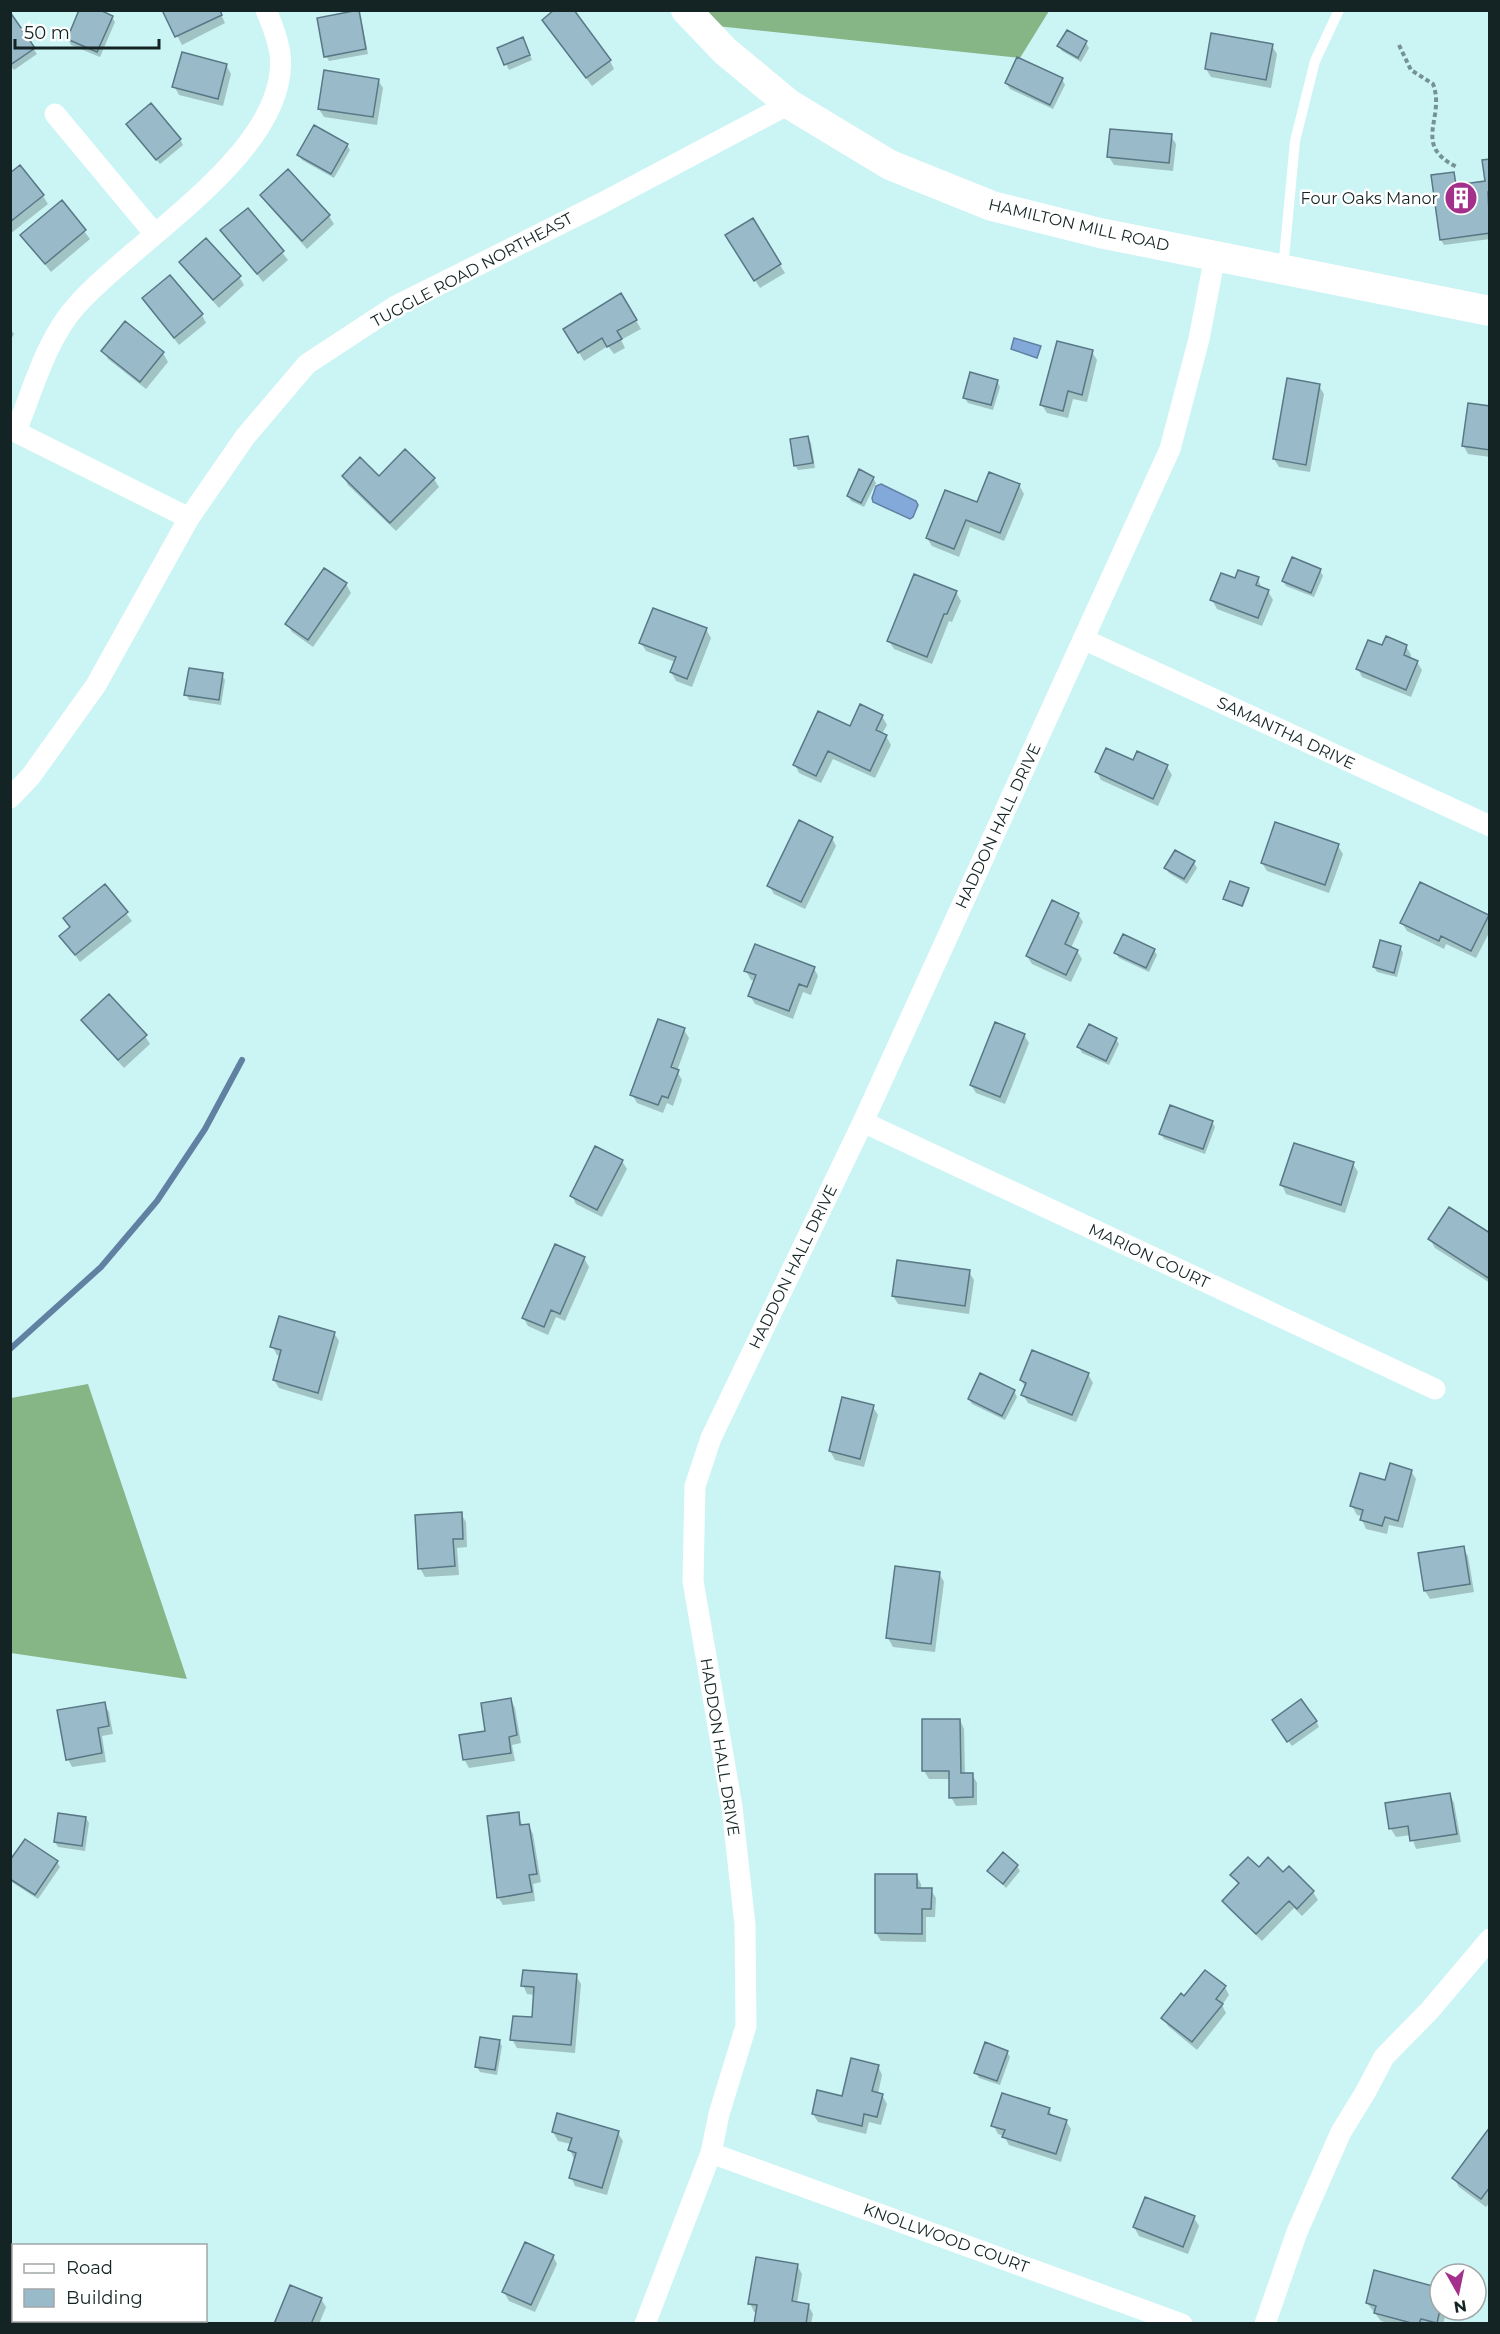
<svg xmlns="http://www.w3.org/2000/svg" width="1500" height="2334" font-family="Montserrat,sans-serif">
  <style>
    .forest { fill: #86b586 }
    .water { fill: #82a9da; stroke: #6181a3; stroke-width: 1.5 }
    .shadow { fill: #0003 }
    .lines { fill: none; stroke-linecap: round; stroke-linejoin: round }
    .stream { stroke: #6181a3; stroke-width: 6 }
    .building { fill: #99bac9; stroke: #597886; stroke-width: 1.5 }
    .path { stroke: #759393; stroke-width: 4; stroke-dasharray: 4.5 3; stroke-linecap: butt }
    .service { stroke: #fff; stroke-width: 10 }
    .minor { stroke: #fff; stroke-width: 21 }
    .secondary { stroke: #fff; stroke-width: 30 }
    .labels { text-anchor: middle; dominant-baseline: central; stroke-width: 5; stroke-linejoin: round; paint-order: stroke }
    .poi-label { font-size: 16px; fill: #142424; stroke: #fff; text-anchor: end }
    .street-label { font-size: 16px; fill: #142424; stroke: #fff }
  </style>
  <rect width="100%" height="100%" fill="#cbf4f5"/>
  <path class="forest" d="M672 11H1049L1020 58 679 22Z
    M88 1384 187 1679 11 1653V1398Z"/>
  <path class="water" d="M1014 338 1041 346 1037 358 1011 349Z
    M881 484 916 501 918 505 913 517 910 519 873 502 872 498 876 486Z"/>
  <path class="shadow" d="M164 10H219L225 23 182 45Z
    M358 12 361 17 368 54 329 61 326 56Z
    M10 15 37 54 14 70 10 65Z
    M112 17 115 22 100 57 71 45 68 39Z
    M549 28 610 61 614 69 592 86Z
    M1067 32 1086 43 1089 48 1081 62 1062 51 1059 46Z
    M526 44 532 60 509 70 499 49Z
    M1272 46 1277 54 1271 88 1211 77 1206 69Z
    M226 65 231 74 223 106 179 95 174 86Z
    M1062 79 1065 85 1053 109 1010 89 1006 83Z
    M378 80 383 88 377 125 324 117 319 109Z
    M131 130 180 139 183 145 160 164Z
    M1171 136 1176 144 1173 171 1114 165 1109 157Z
    M347 145 350 150 334 178 302 160 299 155Z
    M1490 160V239L1444 245 1441 240 1432 177 1453 174 1457 186 1487 182Z
    M288 171 329 216 334 224 307 249 267 204 262 196Z
    M10 175 43 196 48 204 10 234Z
    M62 202 90 239 51 272 22 235Z
    M248 210 288 260 263 282 222 230Z
    M752 220 785 273 760 288 727 235Z
    M181 263 239 277 244 285 219 308 186 271Z
    M621 295 641 329 621 340 625 348 614 354 608 346 584 361 565 329Z
    M143 299 202 315 206 323 179 345Z
    M125 323 163 353 168 362 146 389 108 359 103 351Z
    M10 328 14 334 10 341Z
    M1092 352 1097 360 1087 402 1073 399 1068 418 1047 413 1042 405Z
    M997 381 1000 387 993 410 968 403 964 397Z
    M1319 386 1324 394 1310 472 1279 467 1274 459Z
    M1490 408V457L1468 454 1463 445Z
    M808 437 811 443 815 468 798 470 795 465Z
    M343 476 434 479 439 487 396 531 348 485Z
    M873 478 876 483 864 507 851 501 848 495Z
    M1019 485 1024 494 1004 541 970 527 959 557 932 546 927 538 977 504Z
    M325 570 346 584 351 593 313 647 292 632 287 624Z
    M1320 570 1323 576 1314 597 1286 586 1283 581Z
    M1258 579 1262 589 1268 591 1273 600 1262 626 1217 609 1212 600 1236 580Z
    M956 592 961 601 952 622 949 621 932 664 894 649 889 641Z
    M706 629 711 638 692 687 676 681 671 672 675 662 646 651 641 643Z
    M1406 646 1411 655 1410 659 1417 662 1422 670 1411 697 1362 677 1358 669 1382 647Z
    M222 675 225 680 221 705 189 700 186 694Z
    M882 716 887 725 882 734 886 736 891 745 875 778 833 759 821 783 799 773 795 765 851 728Z
    M1138 753 1167 767 1172 775 1158 806 1101 780 1097 772 1133 762Z
    M832 838 836 846 805 909 774 894 769 886Z
    M1338 846 1343 854 1329 893 1267 871 1262 863Z
    M1194 863 1197 868 1187 884 1169 873 1166 868Z
    M105 886 132 921 80 962 61 936 71 929 65 919Z
    M1248 889 1249 891 1243 907 1224 898Z
    M1078 914 1083 922 1071 948 1077 951 1082 959 1071 982 1032 964 1027 956Z
    M1488 916 1490 931 1476 958 1446 944 1444 949 1407 931 1402 923Z
    M1400 947 1403 953 1397 977 1377 972 1374 967Z
    M1154 950 1157 955 1149 972 1119 958 1116 953Z
    M814 968 818 976 811 995 803 992 793 1019 755 1004 750 996 755 981 751 980 746 971Z
    M83 1020 145 1036 150 1044 124 1068 88 1028Z
    M684 1030 689 1038 677 1071 682 1080 673 1106 667 1103 663 1113 637 1103 632 1094Z
    M1024 1035 1029 1043 1005 1104 976 1093 971 1085Z
    M1116 1039 1119 1044 1109 1065 1082 1053 1079 1047Z
    M1212 1122 1215 1127 1205 1154 1164 1139 1161 1134Z
    M622 1161 627 1169 602 1217 576 1204 572 1196Z
    M1353 1164 1358 1172 1345 1213 1286 1194 1282 1185Z
    M1490 1234V1283L1435 1248 1430 1239Z
    M584 1258 589 1267 565 1321 556 1317 548 1335 528 1326 523 1317Z
    M969 1272 974 1280 969 1314 898 1304 893 1296Z
    M334 1333 339 1341 322 1401 279 1388 274 1380 281 1356 277 1355 272 1346Z
    M1088 1374 1093 1383 1076 1422 1028 1403 1023 1395 1026 1388 1021 1380Z
    M1014 1391 1017 1397 1005 1420 972 1404 969 1399Z
    M873 1407 878 1415 864 1467 835 1460 830 1451Z
    M1411 1471 1416 1479 1403 1528 1389 1525 1387 1534 1366 1529 1362 1520 1363 1516 1357 1515 1352 1506 1386 1482Z
    M461 1514 466 1522 467 1547 457 1548 459 1575 425 1577 420 1568Z
    M1463 1548 1468 1556 1474 1592 1430 1599 1425 1591Z
    M939 1573 944 1582 935 1652 893 1647 888 1638Z
    M511 1700 515 1708 521 1743 512 1745 515 1761 469 1768 464 1759Z
    M104 1704 109 1712 113 1734 102 1736 106 1762 72 1767 68 1759Z
    M960 1720 964 1729 965 1774H972L977 1783V1805L956 1806 951 1797V1779H929L924 1771 923 1721Z
    M1316 1721 1319 1727 1292 1746 1277 1726Z
    M1450 1795 1454 1803 1461 1842 1416 1849 1411 1835 1396 1837 1391 1829Z
    M518 1813 523 1827 529 1826 533 1834 541 1882 533 1884 535 1901 503 1905 498 1897Z
    M86 1818 89 1823 85 1851 58 1847 55 1842Z
    M57 1862 60 1867 38 1899 10 1881V1863Z
    M1017 1866 1020 1871 1006 1888 989 1871Z
    M1259 1869 1283 1874 1313 1892 1318 1900 1302 1916 1294 1908 1262 1941 1229 1909 1224 1901 1239 1886 1232 1875Z
    M916 1875 921 1884V1890H931L936 1898 935 1917H926V1942L881 1941 876 1933Z
    M576 1976 581 1984 575 2053 517 2048 512 2039 533 2019 535 1995 527 1994 523 1985Z
    M1225 1987 1229 1995 1222 2005 1226 2013 1197 2050 1168 2026 1163 2018Z
    M499 2041 502 2046 497 2075 480 2072 477 2067Z
    M1007 2052 1010 2057 1000 2085 979 2078 976 2073Z
    M878 2066 882 2075 878 2094 882 2095 887 2104 881 2125 869 2122 866 2134 818 2122 813 2114 843 2098Z
    M1049 2110 1053 2117 1066 2121 1071 2129 1061 2162 1009 2145 1004 2136 998 2134 993 2125Z
    M1490 2130V2202L1486 2207 1459 2187 1454 2178Z
    M553 2132 618 2133 623 2141 607 2195 575 2186 571 2177 574 2159 570 2150 571 2144 558 2141Z
    M1194 2218 1199 2226 1188 2254 1139 2236 1134 2227Z
    M553 2256 557 2264 535 2312 509 2301 504 2292Z
    M797 2265 802 2274 797 2303 808 2305 813 2314 811 2324H756L757 2312H754L750 2303Z
    M1440 2290V2310H1447L1443 2324H1391L1381 2321 1367 2303Z
    M321 2299 326 2307 319 2324H276Z"/>
  <g class="lines">
    <path class="stream" d="M10 1349 101 1267 157 1201 205 1129 242 1060"/>
  </g>
  <path class="building" d="M79 10H100L113 16 97 52 67 39Z
    M162 10H220L222 15 175 37Z
    M359 10 366 49 324 57 317 18Z
    M554 10H574L611 60 586 78 542 20Z
    M10 12 35 48 10 65Z
    M1067 30 1087 41 1078 58 1057 46Z
    M1211 33 1273 44 1266 80 1205 69Z
    M523 37 530 55 504 65 497 48Z
    M182 52 227 64 218 99 172 87Z
    M1017 57 1063 78 1050 105 1005 83Z
    M324 70 379 79 373 117 318 109Z
    M151 103 181 139 156 160 126 124Z
    M314 125 348 144 331 174 297 155Z
    M1110 129 1172 134 1169 163 1107 157Z
    M1490 159V192H1488L1490 233 1440 240 1431 175 1454 172 1456 185 1485 181 1482 160Z
    M20 165 44 195 10 222V173Z
    M288 169 330 215 302 241 260 195Z
    M62 200 86 230 45 264 20 235Z
    M248 208 284 251 257 274 220 230Z
    M753 218 781 264 754 281 725 235Z
    M206 238 241 276 213 300 179 262Z
    M170 275 203 314 174 338 142 298Z
    M621 293 637 320 617 331 622 339 607 347 602 338 578 353 563 329Z
    M125 321 164 352 140 382 101 351Z
    M1057 341 1093 350 1082 395 1068 391 1063 411 1040 405Z
    M970 372 998 380 991 405 963 398Z
    M1287 378 1320 384 1306 465 1273 459Z
    M1468 403 1490 406V450L1462 446Z
    M808 436 813 463 794 466 790 439Z
    M405 449 435 478 390 523 342 476 360 457 379 476Z
    M859 469 874 477 861 503 847 496Z
    M989 472 1020 484 1000 533 966 520 954 549 926 538 945 490 977 502Z
    M1292 557 1321 569 1311 593 1282 581Z
    M324 568 347 583 308 640 285 624Z
    M1238 570 1259 577 1256 585 1269 590 1258 618 1210 600 1221 573 1235 578Z
    M914 574 957 591 947 614H944L927 657 887 641Z
    M653 608 707 628 687 679 670 672 676 657 639 643Z
    M1386 636 1407 645 1404 655 1418 661 1406 690 1356 669 1368 640 1382 645Z
    M189 668 223 673 219 700 184 695Z
    M860 704 883 715 876 730 887 735 870 771 828 751 816 776 793 765 818 711 850 726Z
    M1106 748 1133 760 1137 751 1168 765 1153 799 1095 772Z
    M799 820 833 837 801 902 767 886Z
    M1275 822 1339 844 1325 885 1261 863Z
    M1175 850 1195 861 1184 879 1164 868Z
    M1230 881 1249 888 1242 906 1223 899Z
    M1420 882 1489 915 1471 951 1441 936 1439 941 1400 923Z
    M105 884 128 912 75 955 59 936 70 927 63 918Z
    M1052 900 1079 913 1065 944 1078 950 1066 975 1026 956Z
    M1123 934 1155 949 1146 968 1114 953Z
    M1380 940 1401 946 1394 973 1373 967Z
    M755 944 815 967 807 987 799 984 789 1011 748 996 756 975 744 971Z
    M109 994 147 1035 118 1060 81 1020Z
    M658 1019 685 1028 671 1067 679 1070 668 1098 662 1096 658 1105 630 1095Z
    M995 1022 1025 1034 1000 1097 970 1085Z
    M1089 1024 1117 1038 1106 1061 1077 1047Z
    M1170 1105 1213 1121 1203 1149 1159 1134Z
    M1294 1143 1354 1162 1341 1205 1280 1185Z
    M595 1146 623 1160 597 1210 570 1196Z
    M1449 1207 1490 1233V1279L1428 1239Z
    M555 1244 585 1257 560 1314 551 1310 544 1327 522 1318Z
    M897 1260 970 1270 965 1306 892 1296Z
    M279 1316 335 1332 318 1393 273 1380 281 1350 270 1347Z
    M1032 1350 1089 1373 1072 1415 1021 1395 1026 1383 1020 1380Z
    M980 1373 1015 1390 1002 1416 968 1399Z
    M842 1397 874 1405 860 1459 829 1451Z
    M1390 1463 1412 1470 1398 1521 1385 1517 1382 1526 1360 1520 1363 1510 1350 1506 1360 1473 1385 1480Z
    M462 1512 463 1539H453L455 1566 418 1569 415 1515Z
    M1464 1546 1470 1584 1424 1591 1418 1553Z
    M895 1566 940 1572 931 1644 886 1638Z
    M511 1698 517 1735 509 1737 511 1753 463 1760 459 1735 485 1731 481 1703Z
    M1301 1699 1317 1721 1287 1742 1272 1720Z
    M105 1702 109 1726 98 1728 102 1753 66 1760 57 1710Z
    M922 1719H960L961 1773H973V1797L949 1798V1771H922Z
    M1450 1793 1457 1834 1410 1841 1408 1826 1389 1829 1385 1803Z
    M519 1812 520 1825 529 1824 537 1874 529 1875 532 1892 497 1898 487 1816Z
    M58 1813 86 1817 82 1846 54 1842Z
    M25 1839 58 1861 35 1895 10 1879V1860Z
    M1003 1852 1018 1865 1003 1884 987 1871Z
    M1248 1857 1259 1867 1268 1857 1283 1872 1289 1866 1314 1891 1297 1909 1289 1901 1256 1934 1222 1901 1239 1883 1230 1875Z
    M875 1874H917V1888H932L931 1909H922V1934L875 1933Z
    M523 1970 577 1974 571 2045 510 2040 513 2016 532 2017 534 1987 521 1986Z
    M1205 1970 1226 1986 1216 1999 1223 2004 1192 2042 1161 2018 1181 1993 1184 1996Z
    M480 2037 500 2040 495 2070 475 2067Z
    M985 2042 1008 2051 997 2081 974 2073Z
    M851 2058 879 2065 872 2091 883 2094 877 2117 864 2114 862 2126 812 2114 817 2090 842 2096Z
    M1002 2093 1050 2108 1048 2114 1067 2120 1056 2154 1002 2137 1005 2130 991 2126Z
    M557 2113 619 2131 602 2188 569 2178 576 2153 568 2150 572 2138 552 2132Z
    M1490 2127V2187L1481 2199 1452 2178Z
    M1145 2197 1195 2216 1183 2247 1133 2227Z
    M525 2242 554 2255 531 2305 502 2292Z
    M756 2257 798 2264 792 2301 809 2304 806 2324H754L757 2305 748 2304Z
    M1374 2270 1440 2288V2310L1437 2323 1421 2319 1419 2324H1415L1374 2313 1376 2306 1366 2303Z
    M290 2285 322 2298 311 2324H274Z"/>
  <g class="lines">
    <path class="path" d="M1399 45 1411 70 1433 84C1446 118 1411 145 1457 167"/>
    <path class="service" d="M1283 269 1295 141 1315 61 1339 10"/>
    <path class="minor" d="M55 114 154 233
      M10 429 189 518
      M16 431C33 390 46 339 77 305 133 241 291 150 280 54 278 39 272 24 266 10
      M1083 639 1490 826
      M10 798 31 776 96 685 189 518 245 437 307 364 394 307 602 203 789 104
      M863 1122 1435 1389
      M711 2153 1182 2324
      M645 2324 711 2153 719 2114 746 2026 745 1925 732 1807 693 1581 695 1486 711 1438 863 1122 1170 449 1199 339 1215 256
      M1265 2324 1297 2232 1341 2132 1365 2093 1384 2057 1430 2010 1490 1939"/>
    <path class="secondary" d="M686 10 725 51 789 104 890 165 992 206 1100 233 1490 311"/>
  </g>
  <defs>
    <symbol id="building-disc" viewBox="-11 -11 22 22"><circle r="9.5" fill="#a3308b" stroke="#fff"/><path d="M-4-6H4V6H1V3H-1V6H-4ZM-2.5-4.3h1.7v1.8h-1.7ZM.8-4.3h1.7v1.8H.8ZM-2.5-1h1.7V.8h-1.7ZM.8-1h1.7V.8H.8Z" fill="#fff"/></symbol>
  </defs>
  <g fill-rule="evenodd">
    <use href="#building-disc" x="1442" y="179" width="38" height="38"/>
  </g>
  <g class="labels">
    <g class="poi-label">
      <text x="1438" y="198">Four Oaks Manor</text>
    </g>
    <g class="street-label">
      <text transform="translate(1079 225) rotate(13)">HAMILTON MILL ROAD</text>
      <text transform="translate(472 270) rotate(-28)">TUGGLE ROAD NORTHEAST</text>
      <text transform="translate(1286 733) rotate(25)">SAMANTHA DRIVE</text>
      <text transform="translate(998 826) rotate(-65)">HADDON HALL DRIVE</text>
      <text transform="translate(1149 1256) rotate(25)">MARION COURT</text>
      <text transform="translate(793 1267) rotate(-64)">HADDON HALL DRIVE</text>
      <text transform="translate(720 1747) rotate(81)">HADDON HALL DRIVE</text>
      <text transform="translate(946 2238) rotate(20)">KNOLLWOOD COURT</text>
    </g>
  </g>
  <rect width="1500" height="2334" fill="none" stroke="#142424" stroke-width="24"/>
  <rect x="12" y="2244" width="195" height="78" fill="#ffffff" stroke="#a1a7a7" stroke-width="1.5"/>
  <rect x="24" y="2264" width="30" height="9" fill="#ffffff" stroke="#a1a7a7" stroke-width="1.5"/>
  <text x="66" y="2274" font-size="18" fill="#142424">Road</text>
  <rect x="24" y="2289" width="30" height="18" fill="#99bac9" stroke="#a1a7a7" stroke-width="1.5"/>
  <text x="66" y="2304" font-size="18" fill="#142424">Building</text>
  <g transform="translate(1458 2292) rotate(171)"><circle r="28" fill="#ffffff" stroke="#a1a7a7" stroke-width="1.5"/>
  <path d="M0-4.5L10 22L0 15L-10 22Z" fill="#a3308b"/>
  <text y="-9" font-size="16" font-weight="bold" text-anchor="middle" fill="#142424">N</text>
  </g>
  <path d="M15 39v9h144v-9" fill="none" stroke="#142424" stroke-width="3"/>
  <text x="24" y="39" font-size="18" fill="#142424" stroke="#ffffff" stroke-width="4.5" paint-order="stroke">50 m</text>
</svg>
